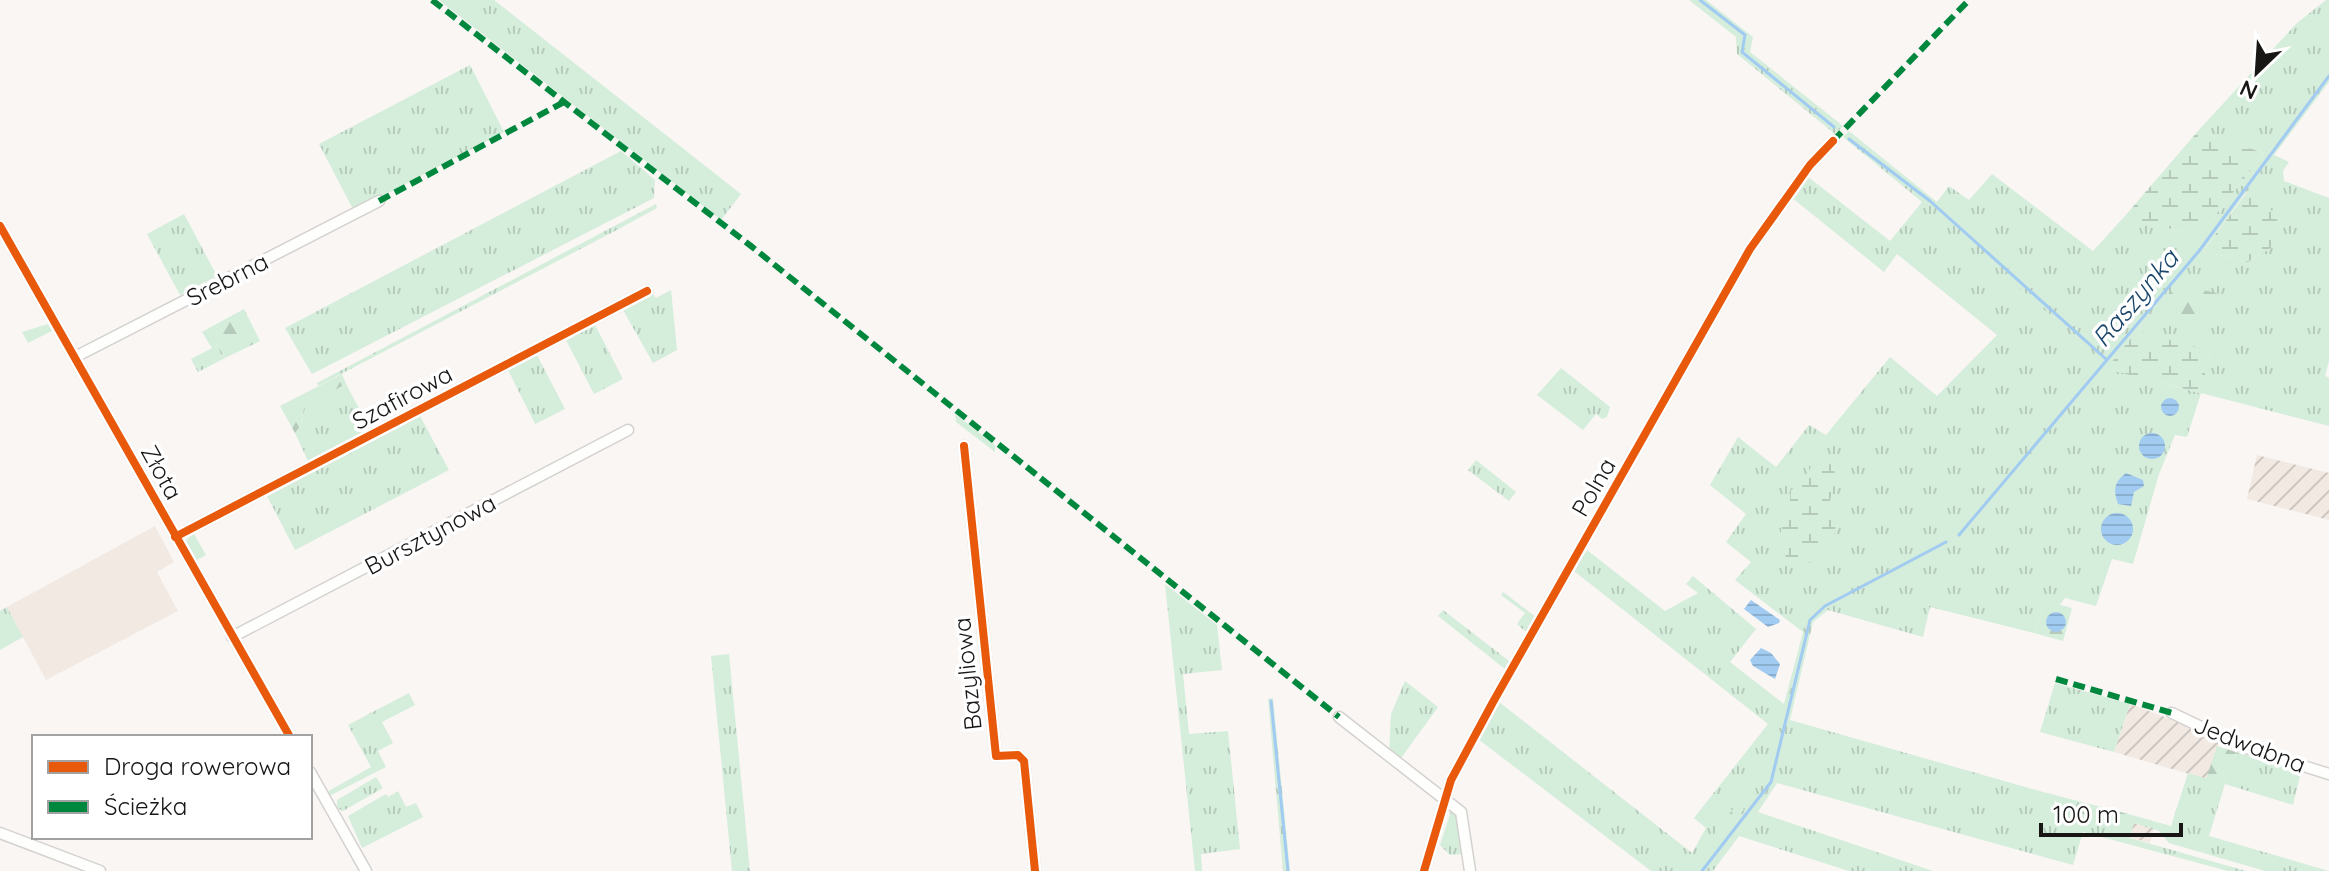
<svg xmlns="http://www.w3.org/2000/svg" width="2329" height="871" font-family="Quicksand,sans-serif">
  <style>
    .built { fill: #f1e9e2 }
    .industrial { fill: url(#industrial-furrows) }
    .grass { fill: url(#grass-tufts); fill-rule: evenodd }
    .forest { fill: url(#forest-firs) }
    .wetland { fill: url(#wetland-marsh) }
    .water { fill: url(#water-rules) }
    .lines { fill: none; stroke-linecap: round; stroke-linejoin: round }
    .stream { stroke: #a1cbf1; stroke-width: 3 }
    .minor-casing { stroke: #d4d2d0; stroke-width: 13 }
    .minor { stroke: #fefefd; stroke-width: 10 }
    .quiet { stroke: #00873e; stroke-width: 6; stroke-dasharray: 12 6; stroke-linecap: butt }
    .cycleway-casing { stroke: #fff; stroke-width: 13 }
    .cycleway { stroke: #e8590c; stroke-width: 8 }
    .labels { text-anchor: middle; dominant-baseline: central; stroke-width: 7; stroke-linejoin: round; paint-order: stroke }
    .street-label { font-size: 24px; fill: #191716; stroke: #fff }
    .water-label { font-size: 26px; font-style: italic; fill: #184569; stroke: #fff }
  </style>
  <defs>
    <pattern id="industrial-furrows" width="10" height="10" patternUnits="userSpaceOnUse" patternTransform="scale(2)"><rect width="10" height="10" fill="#f1e9e2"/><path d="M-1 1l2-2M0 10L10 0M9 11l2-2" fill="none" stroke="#cec7c1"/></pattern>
    <pattern id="grass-tufts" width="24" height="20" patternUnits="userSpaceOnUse" patternTransform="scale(2)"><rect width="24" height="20" fill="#d5eddb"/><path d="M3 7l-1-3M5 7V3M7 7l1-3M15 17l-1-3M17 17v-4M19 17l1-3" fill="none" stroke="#b6cabb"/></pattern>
    <pattern id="forest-firs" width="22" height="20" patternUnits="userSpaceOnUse" patternTransform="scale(2)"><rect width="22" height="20" fill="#d5eddb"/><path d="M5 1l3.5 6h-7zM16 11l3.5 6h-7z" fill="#b6cabb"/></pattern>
    <pattern id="wetland-marsh" width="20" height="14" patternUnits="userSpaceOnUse" patternTransform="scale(2)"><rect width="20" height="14" fill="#d5eddb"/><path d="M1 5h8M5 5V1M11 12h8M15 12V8" fill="none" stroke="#b6cabb"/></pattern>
    <pattern id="water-rules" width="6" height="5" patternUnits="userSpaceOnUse" patternTransform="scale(2)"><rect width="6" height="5" fill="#a1cbf1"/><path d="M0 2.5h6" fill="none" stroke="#8aaece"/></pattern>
  </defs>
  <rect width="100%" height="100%" fill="#f9f6f4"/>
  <path class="built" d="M155 526 174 562 157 572 178 611 46 680 7 607Z"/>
  <path class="industrial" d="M2257 455 2329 473V520L2247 499Z
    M2130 704 2221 738 2206 779 2114 752Z
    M2133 823 2154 829 2150 843 2129 837Z"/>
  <path class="grass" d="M439 0H494L741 194 721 220Z
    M1689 0H1706L1753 37 1750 52 1843 126 1835 134 1737 54 1736 37Z
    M2326 0H2329V82L2274 155 2289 162 2283 171 2284 181 2329 198V361L2325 376 2329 378V426L2201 393 2187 437 2175 435 2159 474 2133 564 2112 559 2096 606 2065 598 2060 605 2046 601 2034 633 1930 607 1923 637 1828 610 1813 622 1790 720 2043 792 2039 805 2128 829 2132 815 2171 826 2188 773 2225 784 2236 752 2301 772 2293 805 2225 784 2209 836 2329 871H2265L2169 843 2159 831 2134 823 2130 838 2246 871H2228L2083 832 2073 865 1777 783 1758 812 1933 871H1849L1739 836 1713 871H1651L1478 739 1499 702 1692 853 1706 828 1694 818 1768 724 1574 571 1587 550 1665 611 1698 593 1686 584 1693 576 1756 629 1730 662 1784 704 1803 632 1735 580 1751 562 1726 542 1746 514 1710 485 1738 437 1776 467 1809 425 1826 435 1890 357 1937 396 1997 335 1897 254 1884 272 1791 197 1807 176 1890 241 1922 202 1843 137 1849 131 1937 202 1949 186 1969 200 1992 174 2093 251 2124 217 2199 236 2264 153 2198 131 2297 23ZM2247 191 2267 205 2281 226 2274 246 2248 262 2203 251ZM2210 351 2200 393 2107 369Z
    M470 65 504 132 354 211 319 144Z
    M621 151 655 180 654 198 312 374 285 328Z
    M656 204 657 208 615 231 318 386 317 383Z
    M184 214 217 276 180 295 147 234Z
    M671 290 677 350 653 363 623 310 652 293 656 298Z
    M48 324 52 331 28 343 22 332Z
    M595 325 623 379 594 394 566 340Z
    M218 345 225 358 198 372 191 359Z
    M537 355 565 409 535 424 508 370Z
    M1561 368 1610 407 1607 417 1602 419 1596 414 1583 430 1537 395Z
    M346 384 370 429 308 461 295 433 301 425 304 406Z
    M955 414 995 445V452L956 422Z
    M420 416 449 470 295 550 267 496Z
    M1476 460 1516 492 1509 501 1468 470Z
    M193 532 206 555 195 561 185 542Z
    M1165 584 1217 625 1222 670 1183 674 1189 734 1228 731 1240 849 1201 854 1202 871H1195Z
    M1503 592 1536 617 1527 633 1517 624 1525 613 1501 595Z
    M7 607 23 637 0 650V611Z
    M1443 610 1509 661 1505 669 1438 616Z
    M729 654 750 871H732L711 656Z
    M1405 681 1438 707 1399 761 1389 754 1391 714Z
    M2055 683 2130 704 2114 752 2040 732Z
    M409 693 415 705 382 722 393 743 378 751 386 767 329 796 327 792 371 767 348 725Z
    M1273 698 1290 871H1283L1268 699Z
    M376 777 383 788 343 811 337 808V800Z
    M398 791 406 807 416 803 423 817 362 848 348 816 386 794 388 797Z
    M1451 811 1459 817 1464 854 1450 855 1440 845Z"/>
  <path class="forest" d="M2178 284 2224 295 2215 323 2155 309Z
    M2019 287 2051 316 2044 322C2027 321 2022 317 2013 302Z
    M244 309 260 341 225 358 218 345 212 348 202 332Z
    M342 374 346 384 304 406 301 425 295 433 280 406Z
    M2046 601 2072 608 2063 641 2034 633Z
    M2217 746 2236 752 2225 784 2206 779Z
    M2043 792 2132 815 2128 830 2038 805Z
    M1737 804 1744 809 1721 840 1713 835Z"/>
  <path class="wetland" d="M2198 131 2264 153 2199 236 2124 217Z
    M2248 191 2268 205 2281 226 2274 246 2248 262 2203 251Z
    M2137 331 2210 351 2201 393 2106 369Z
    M1823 457C1843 474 1833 480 1830 502 1854 554 1792 585 1781 547 1778 535 1784 525 1783 514L1789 509 1791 490 1805 482 1812 463Z"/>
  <path class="water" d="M2161 407a9 9 0 1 1 18 0a9 9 0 1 1-18 0Z
    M2139 446a13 13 0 1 1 26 0a13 13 0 1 1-26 0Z
    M2126 473 2143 480 2144 486 2134 492 2131 506 2118 504C2113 490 2114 482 2126 473Z
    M2101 529a16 16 0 1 1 32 0a16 16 0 1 1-32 0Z
    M1751 600 1780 620 1779 623 1768 627 1744 609Z
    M2046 622a10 10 0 1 1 20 0a10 10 0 1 1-20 0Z
    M1761 648 1771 653 1780 664 1775 679 1753 666 1750 660Z"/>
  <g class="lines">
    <path class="stream" d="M1700 0 1745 35 1742 52 1834 127
      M1849 139 1930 201 2107 360
      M1959 535 2199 251 2329 76
      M1271 701 1288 871
      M1702 871 1771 782 1810 620 1825 606 1946 542"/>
    <defs>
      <path id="minor" d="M0 226 290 737
        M75 357 379 201
        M964 446 996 756 1018 755 1024 761 1035 871
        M175 537 647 291
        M232 637 628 430
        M2172 713 2243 747 2329 774
        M1339 717 1461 812 1470 871
        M310 772 366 871
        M0 833 100 871
        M1424 871 1451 780 1493 702 1750 249 1810 165 1833 141"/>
    </defs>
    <use href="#minor" class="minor-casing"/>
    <use href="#minor" class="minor"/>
    <path class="quiet" d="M432 0 751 246 1339 717
      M1833 141 1969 0
      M379 201 564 102
      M2056 679 2172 713"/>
    <defs>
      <path id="cycleway" d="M0 226 290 737
        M964 446 996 756 1018 755 1024 761 1035 871
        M175 537 647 291
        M1424 871 1451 780 1493 702 1750 249 1810 165 1833 141"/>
    </defs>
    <use href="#cycleway" class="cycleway-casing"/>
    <use href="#cycleway" class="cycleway"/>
  </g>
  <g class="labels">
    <g class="street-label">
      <text transform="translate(227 279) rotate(-27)">Srebrna</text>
      <text transform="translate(402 397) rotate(-28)">Szafirowa</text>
      <text transform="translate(162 472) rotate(61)">Złota</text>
      <text transform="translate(1593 487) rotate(-60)">Polna</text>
      <text transform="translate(430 534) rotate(-28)">Bursztynowa</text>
      <text transform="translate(967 674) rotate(-96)">Bazyliowa</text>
      <text transform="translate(2250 744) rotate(21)">Jedwabna</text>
    </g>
    <g class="water-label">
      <text transform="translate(2135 298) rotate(-50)">Raszynka</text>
    </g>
  </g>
  <rect x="32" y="735" width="280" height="104" fill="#ffffff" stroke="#a3a2a2" stroke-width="2"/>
  <rect x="48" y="761" width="40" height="12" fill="#e8590c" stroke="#a3a2a2" stroke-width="2"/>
  <text x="104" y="775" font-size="24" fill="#191716">Droga rowerowa</text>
  <rect x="48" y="801" width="40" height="12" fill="#00873e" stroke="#a3a2a2" stroke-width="2"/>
  <text x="104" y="815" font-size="24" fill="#191716">Ścieżka</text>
  <g transform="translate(2257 72) rotate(205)" stroke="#ffffff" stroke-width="6" paint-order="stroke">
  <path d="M0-6L14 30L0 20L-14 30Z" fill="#191716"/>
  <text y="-12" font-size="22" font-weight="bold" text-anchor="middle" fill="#191716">N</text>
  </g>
  <path d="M2041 823v12h140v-12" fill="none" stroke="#191716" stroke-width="4"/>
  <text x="2053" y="823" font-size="24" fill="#191716" stroke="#ffffff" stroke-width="6" paint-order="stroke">100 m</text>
</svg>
